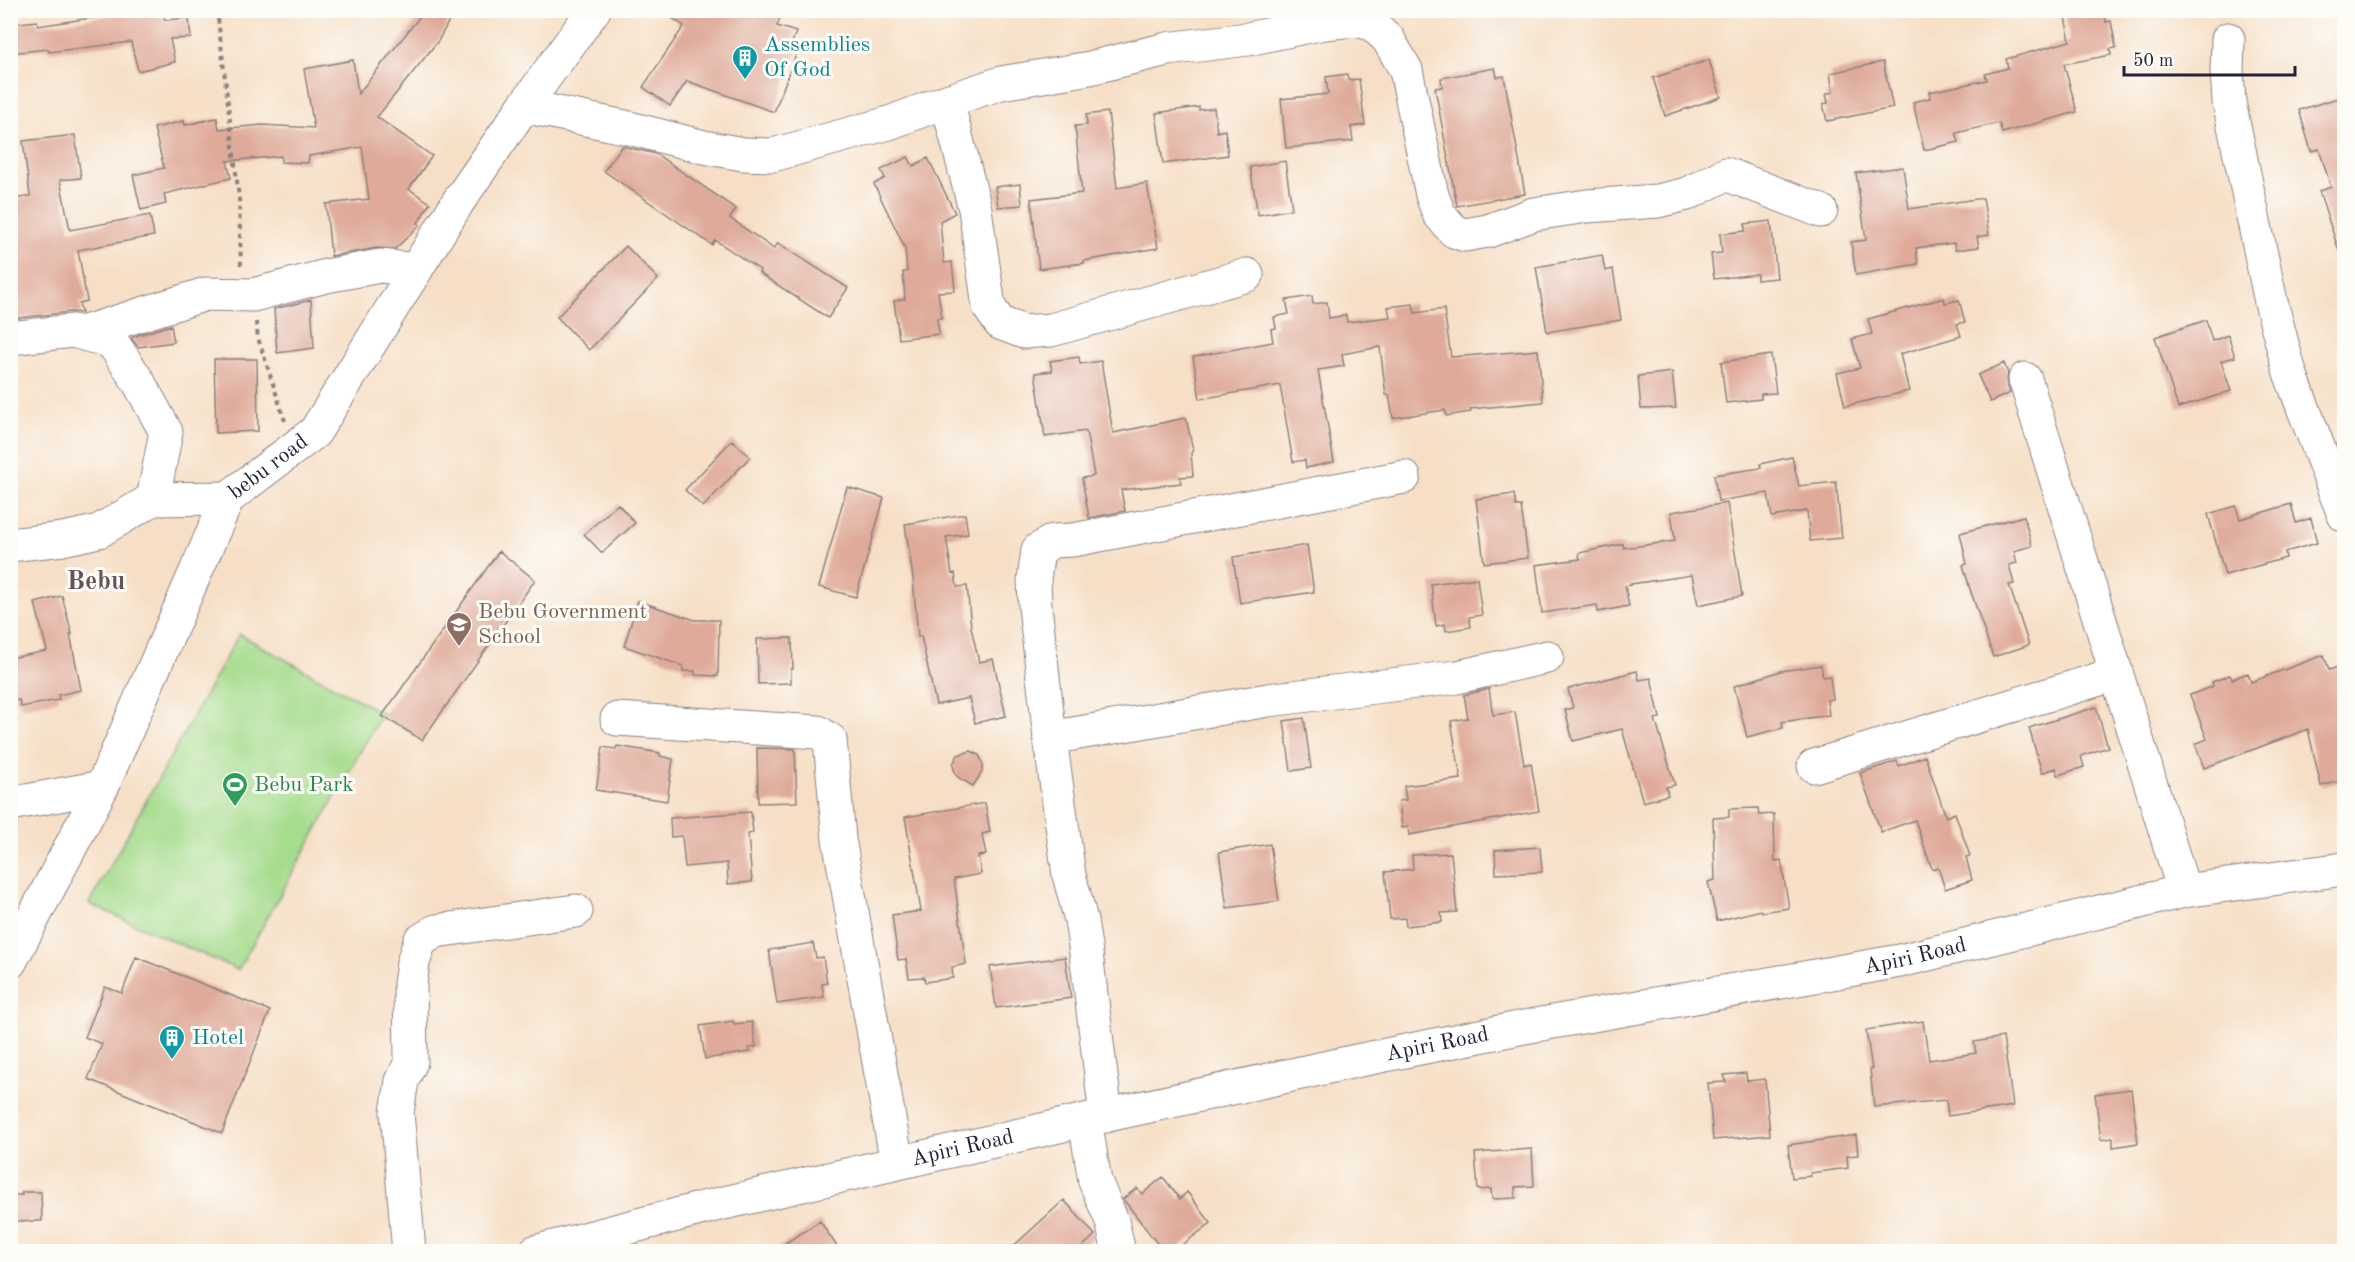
<svg xmlns="http://www.w3.org/2000/svg" width="2355" height="1262" font-family="'Old Standard TT',serif">
  <style>
    .green { fill: #a6dc8d; stroke: #647f64; stroke-width: 1.5 }
    .building { fill: #dfaa9a }
    .lines { fill: none; stroke-linecap: round; stroke-linejoin: round }
    .minor-casing { stroke: #8c8080; stroke-width: 35 }
    .path { stroke: #8c8080; stroke-width: 4; stroke-dasharray: 4.5 4.5; stroke-linecap: butt }
    .minor { stroke: #fff; stroke-width: 33 }
    .labels { text-anchor: middle; dominant-baseline: central; stroke-width: 6; stroke-linejoin: round; paint-order: stroke }
    .culture-label { font-size: 22px; fill: #0d838f; stroke: #fdfcf7; text-anchor: start }
    .street-label { font-size: 22px; fill: #22223b; stroke: #fdfcf7 }
    .education-label { font-size: 22px; fill: #785e54; stroke: #fdfcf7; text-anchor: start }
    .leisure-label { font-size: 22px; fill: #27864d; stroke: #fdfcf7; text-anchor: start }
    .quarter-label { font-size: 26px; font-weight: bold; fill: #64525c; stroke: #fdfcf7 }
  </style>
  <rect width="100%" height="100%" fill="#fdfcf7"/>
  <filter id="ink" filterUnits="userSpaceOnUse"><feTurbulence type="fractalNoise" baseFrequency=".0167" numOctaves="2"/><feDisplacementMap in="SourceGraphic" scale="12" xChannelSelector="R" yChannelSelector="G"/><feConvolveMatrix kernelMatrix="1 2 1 2 8 2 1 2 1" color-interpolation-filters="sRGB"/></filter>
  <filter id="wash" filterUnits="userSpaceOnUse"><feTurbulence type="fractalNoise" baseFrequency=".008" numOctaves="4" result="noise"/><feDisplacementMap in="SourceGraphic" scale="24" xChannelSelector="R" yChannelSelector="G"/><feGaussianBlur stdDeviation="1.35" result="paint"/><feColorMatrix in="noise" values="0 0 0 0 0 0 0 0 0 0 0 0 0 0 0 0 0 1.4 0 .05"/><feComposite in="paint" operator="in"/></filter>
  <g filter="url(#wash)">
    <rect width="100%" height="100%" fill="#f6dfc6"/>
    <path class="green" d="M239 634 382 713 238 970 89 904Z"/>
    <g id="blocks">
      <path class="building" d="M124 10H163L165 20 189 18 191 38 170 39 175 62 138 71 131 42 49 52 48 49 10 53V24L37 21 38 26 124 13Z
        M425 10H455L438 41 377 117 432 156 409 189 430 203 418 223 420 225 395 249 377 248 331 256 326 204 369 199 362 147 309 156 308 163 281 162V156L227 161 231 178 164 194 166 204 141 210 133 175 164 168 154 128 184 121 185 125 217 118 219 129 262 125 314 128 304 69 353 60 358 94Z
        M660 10H783L777 26 796 32 791 45 799 47 774 112 687 81 670 106 643 87 684 26Z
        M2097 10H2104L2106 22 2111 21 2116 48 2110 49 2111 55 2064 64 2077 112 2002 133 1999 123 1956 133 1959 142 1924 150 1913 102 1930 98 1929 92 1987 80 1985 74 2008 68 2006 59 2070 41 2065 17Z
        M1709 60 1721 97 1665 116 1653 78Z
        M1883 62 1893 108 1827 121 1823 104 1828 103 1826 94 1833 92 1830 73Z
        M1495 68 1497 77 1504 76 1525 194 1457 206 1435 88 1442 87 1441 78Z
        M1347 74 1348 80 1359 79 1365 125 1351 127 1353 141 1286 148 1281 99 1328 94 1326 77Z
        M2344 96V256L2341 257 2319 191 2331 187 2319 149 2311 151 2299 110Z
        M1199 107V110L1214 108 1217 132 1225 130 1228 155 1163 164 1156 113Z
        M1108 112 1117 188 1147 183 1158 248 1084 261V263L1039 269 1031 199 1082 193 1075 126 1087 125 1086 115Z
        M75 135 81 178 60 180 70 230 150 215 154 236 78 250 87 301 79 303 82 313 71 312 10 319V200L30 196 23 141Z
        M622 146 656 154 736 209 730 218 774 249 778 243 848 288 828 318 759 273 760 270 715 240 712 245 604 171Z
        M908 157 913 166 928 158 955 213 940 221 944 263 952 262 955 291 938 292 942 318H937L939 334 899 339 894 301 905 299 903 272H907L905 248 874 184 885 178 881 170Z
        M1285 161 1292 209 1258 215 1250 167Z
        M1903 167 1909 209 1983 198 1989 235 1977 237 1979 247 1955 250 1954 243 1916 248 1918 264 1856 275 1851 242 1866 240 1856 173Z
        M1020 184 1022 205 998 207 995 187Z
        M1771 221 1777 278 1757 280V274L1714 279 1711 254 1722 253 1720 234 1745 231V224Z
        M626 246 658 279 589 350 557 317Z
        M1602 255 1605 271 1613 269 1621 320 1547 332 1536 267Z
        M1312 296 1313 304 1327 302 1329 318 1346 315 1347 322 1390 317 1388 307 1413 304 1415 313 1444 309 1451 357 1538 350 1543 402 1470 409 1471 412 1446 416 1445 410 1393 418 1389 395H1386L1380 347 1342 354 1344 366 1318 370 1334 462 1306 468 1305 460 1293 462 1280 385 1200 399 1193 357 1273 342 1271 329 1276 328 1274 317 1289 314 1286 300Z
        M1944 298 1945 303 1959 300 1965 322 1957 324 1961 336 1900 354 1909 391 1845 406 1837 373 1860 368 1852 339 1872 334 1868 319Z
        M311 300 314 348 277 353 274 309Z
        M2206 320 2212 341 2228 335 2235 357 2221 361 2231 391 2178 408 2155 337Z
        M171 325 174 342 138 347 132 339V337Z
        M1771 355 1776 393 1761 394V399L1726 403 1721 362Z
        M1079 357 1080 364 1101 361 1113 433 1186 418 1193 450 1191 453 1193 476 1180 477 1181 483 1121 490 1125 511 1089 518 1082 478 1094 476 1086 431 1045 437 1035 373 1052 371 1050 361Z
        M214 359H257L258 431 216 433Z
        M2004 363 2008 373 2007 384 2010 393 1990 402 1978 375Z
        M1672 372 1676 408 1641 409 1638 376Z
        M732 440 750 457 703 507 685 490Z
        M1792 457 1799 486 1836 482 1842 538 1810 541 1807 511 1772 517 1768 493 1718 501 1714 475 1761 468 1760 464Z
        M847 487 884 498 856 597 819 587Z
        M1514 494 1516 506H1521L1528 558 1484 563 1476 499Z
        M1727 503 1742 596 1698 605 1692 575 1631 584V585L1625 586 1629 606 1598 612 1597 605 1542 613 1536 565 1580 559 1579 553 1623 544 1624 548 1675 541 1671 512Z
        M618 504 635 523 602 553 584 534Z
        M2291 504 2296 523 2311 518 2317 543 2285 552 2286 558 2225 575 2208 514 2236 506 2240 519Z
        M965 514 968 534 946 537 952 574 955 573 957 587 967 586 971 627 979 662 993 659 1006 716 975 723 969 698 936 705 921 636 918 637 913 578 905 524Z
        M2024 516 2032 546 2014 551 2017 563 2009 565 2014 584 2009 585 2029 645 1993 657 1970 589 1963 565 1967 564 1960 533Z
        M1307 545 1314 592 1240 603 1233 557Z
        M499 551 535 580 422 740 382 716Z
        M1477 578 1482 615 1469 617 1471 627 1446 631 1445 624 1436 626 1431 584Z
        M62 596 72 634H70L81 690 58 695 59 700 21 707 19 700 10 702V658L47 651 35 603Z
        M638 601 695 620H719L718 676 695 675V671H683V666L624 646Z
        M792 638 793 669H791V683L758 684 757 639Z
        M2324 655 2329 670 2338 667 2344 683V780L2321 786 2308 729 2204 768 2195 744 2207 739 2190 695 2213 686 2212 682 2230 675 2232 679 2248 673 2251 682Z
        M1821 665 1823 677 1830 676 1833 699 1827 700 1829 715 1782 722 1783 728 1747 737 1734 686 1781 671Z
        M1637 671 1639 680 1651 678 1660 718 1655 719 1675 785 1666 787 1668 795 1643 802 1622 729 1573 741 1565 710 1573 708 1568 689Z
        M1489 689 1493 715 1515 712 1524 765 1531 763 1539 811 1409 835 1408 827 1402 828 1399 801 1406 800 1404 786 1461 779 1451 721 1468 718 1464 695Z
        M2096 707 2108 747 2081 756 2084 767 2058 775 2056 768 2042 773 2029 728Z
        M1304 718 1311 768 1291 771 1284 721Z
        M617 746 660 753V756L673 759 667 801 596 790 603 747 616 749Z
        M757 748 795 749 797 802 758 803Z
        M971 751 979 755 983 764 982 772 973 786 959 778 955 774 953 764 958 755Z
        M1925 756 1946 817 1955 813 1970 856 1966 857 1972 880 1945 889 1938 867 1932 869 1915 820 1881 832 1860 773 1897 761 1899 766Z
        M985 803 990 832 982 834 986 855 978 856 981 874 954 879 966 964 952 967 953 978 925 982 924 977 909 978 906 959 898 960 892 915 921 911 905 817Z
        M1758 808 1759 815 1774 814 1775 861 1781 860 1789 908 1762 912 1761 910 1717 921 1708 882 1715 880 1713 818 1729 817V809Z
        M751 812 753 833 748 834 752 882 728 884 727 863 685 867 682 836 671 837 670 818Z
        M1270 844 1279 901 1227 908 1219 852Z
        M1540 847 1542 872 1496 874 1495 850Z
        M1451 853 1457 912 1441 913 1442 922 1406 926 1405 918 1390 919 1385 872 1413 869 1412 855Z
        M813 943 816 958 823 957 827 983 822 984 824 997 777 1004 769 950Z
        M136 957 270 1011 222 1133 88 1079 102 1044 85 1037 105 987 122 993Z
        M1065 957 1071 998 996 1008 990 967Z
        M733 1021 734 1024 752 1022 756 1047 749 1048 750 1052 705 1059 700 1026Z
        M1923 1021 1929 1060 1976 1053 1974 1042 2003 1037 2013 1106 1948 1116 1946 1100 1874 1107 1870 1069H1872L1866 1030Z
        M1746 1073 1747 1081 1765 1079 1770 1135 1713 1140 1708 1083 1726 1082 1724 1075Z
        M2131 1089 2138 1143 2113 1147V1138L2101 1140 2095 1094Z
        M1856 1135 1858 1155 1847 1156 1848 1168 1810 1173 1811 1176 1792 1178 1788 1145Z
        M1532 1149 1534 1186 1515 1187 1516 1198 1492 1199 1491 1189 1478 1190 1475 1153Z
        M1163 1177 1180 1199 1187 1192 1211 1223 1174 1251H1163L1123 1199 1137 1188 1142 1194Z
        M22 1192H41L42 1221H10V1195H22Z
        M1064 1200 1095 1235 1078 1251H1008Z
        M820 1221 840 1251H773Z"/>
    </g>
  </g>
  <g filter="url(#ink)">
    <use href="#blocks" fill-opacity="0" stroke="#8c8080" stroke-width="1.5"/>
    <g class="lines">
      <defs>
        <g id="minor">
          <path d="M1324 23 1354 20 1372 24 1388 39 1406 70 1432 195 1439 214 1454 231 1465 235 1488 231 1534 214 1587 206 1658 201 1687 194 1726 174 1821 211"/>
          <path d="M2228 39 2227 71 2229 102 2271 302 2290 373 2344 515"/>
          <path d="M947 101 975 209 989 307 1000 323 1024 332 1051 330 1247 275"/>
          <path d="M524 106 629 128 704 147 743 154 773 155 889 123 947 101 1001 83 1090 68 1167 49 1248 39 1324 23 1339 10"/>
          <path d="M82 333 206 294 253 295 326 276 380 266 416 270"/>
          <path d="M10 338 73 331 112 342 138 381 166 432 153 499"/>
          <path d="M2025 379 2184 891"/>
          <path d="M10 545 63 539 99 531 153 499 228 498"/>
          <path d="M617 719 818 732 830 740 839 839 897 1163"/>
          <path d="M1050 738 1268 700 1457 677 1547 657"/>
          <path d="M1814 766 2116 674"/>
          <path d="M10 804 102 787"/>
          <path id="s1" d="M10 962 102 787 228 498 315 432 458 202 524 106 594 10"/>
          <path d="M1106 1116 1086 953 1081 920 1069 875 1050 738 1035 606 1034 580 1038 550 1053 541 1073 540 1404 477"/>
          <path d="M1085 1120 1095 1181 1112 1221 1119 1252"/>
          <path d="M409 1252 397 1112 402 1081 411 1062 410 984 413 963 420 941 436 931 576 911"/>
          <path id="s2" d="M535 1252 711 1206 1085 1120 1356 1061 1519 1028 1900 961 2184 891 2344 869"/>
        </g>
      </defs>
      <use href="#minor" class="minor-casing"/>
      <path class="path" d="M217 10 239 198 241 269
        M256 322 258 338 285 421"/>
      <use href="#minor" class="minor"/>
    </g>
  </g>
  <defs>
    <symbol id="building-pin" viewBox="-11 -11 22 30"><path d="M0 17L-7.5 6A9.5 9.5 0 1 1 7.5 6Z" fill="#0f9aa8" stroke="#fdfcf7"/><path d="M-4-6H4V6H1V3H-1V6H-4ZM-2.5-4.3h1.7v1.8h-1.7ZM.8-4.3h1.7v1.8H.8ZM-2.5-1h1.7V.8h-1.7ZM.8-1h1.7V.8H.8Z" fill="#fff"/></symbol>
    <symbol id="school-pin" viewBox="-11 -11 22 30"><path d="M0 17L-7.5 6A9.5 9.5 0 1 1 7.5 6Z" fill="#8d6e63" stroke="#fdfcf7"/><path d="M0-5L7-2L0 1L-7-2ZM-4 1L0 2.5L4 1V4Q0 6-4 4Z" fill="#fff"/></symbol>
    <symbol id="stadium-pin" viewBox="-11 -11 22 30"><path d="M0 17L-7.5 6A9.5 9.5 0 1 1 7.5 6Z" fill="#2e9e5b" stroke="#fdfcf7"/><path d="M0-5a6.5 5 0 1 0 0 10a6.5 5 0 1 0 0-10ZM-3.5-1.8h7v3.6h-7Z" fill="#fff"/></symbol>
  </defs>
  <g fill-rule="evenodd">
    <use href="#building-pin" x="730" y="43" width="30" height="40"/>
    <use href="#school-pin" x="444" y="610" width="30" height="40"/>
    <use href="#stadium-pin" x="220" y="770" width="30" height="40"/>
    <use href="#building-pin" x="157" y="1023" width="30" height="40"/>
  </g>
  <g class="labels">
    <g class="culture-label">
      <text x="764" y="45">Assemblies<tspan x="764" dy="25">Of God</tspan></text>
      <text x="192" y="1038">Hotel</text>
    </g>
    <g class="street-label">
      <text stroke="none"><textPath href="#s1" startOffset="564">bebu road</textPath></text>
      <text stroke="none"><textPath href="#s2" startOffset="1412">Apiri Road</textPath></text>
      <text stroke="none"><textPath href="#s2" startOffset="926">Apiri Road</textPath></text>
      <text stroke="none"><textPath href="#s2" startOffset="440">Apiri Road</textPath></text>
    </g>
    <g class="education-label">
      <text x="478" y="612">Bebu Government<tspan x="478" dy="25">School</tspan></text>
    </g>
    <g class="leisure-label">
      <text x="254" y="785">Bebu Park</text>
    </g>
    <g class="quarter-label">
      <text x="96" y="582">Bebu</text>
    </g>
  </g>
  <rect width="2355" height="1262" fill="none" stroke="#fdfcf7" stroke-width="36"/>
  <path d="M2124 66v9h171v-9" fill="none" stroke="#22223b" stroke-width="3"/>
  <text x="2133" y="66" font-size="18" fill="#22223b" stroke="#fdfcf7" stroke-width="4.5" paint-order="stroke">50 m</text>
</svg>
